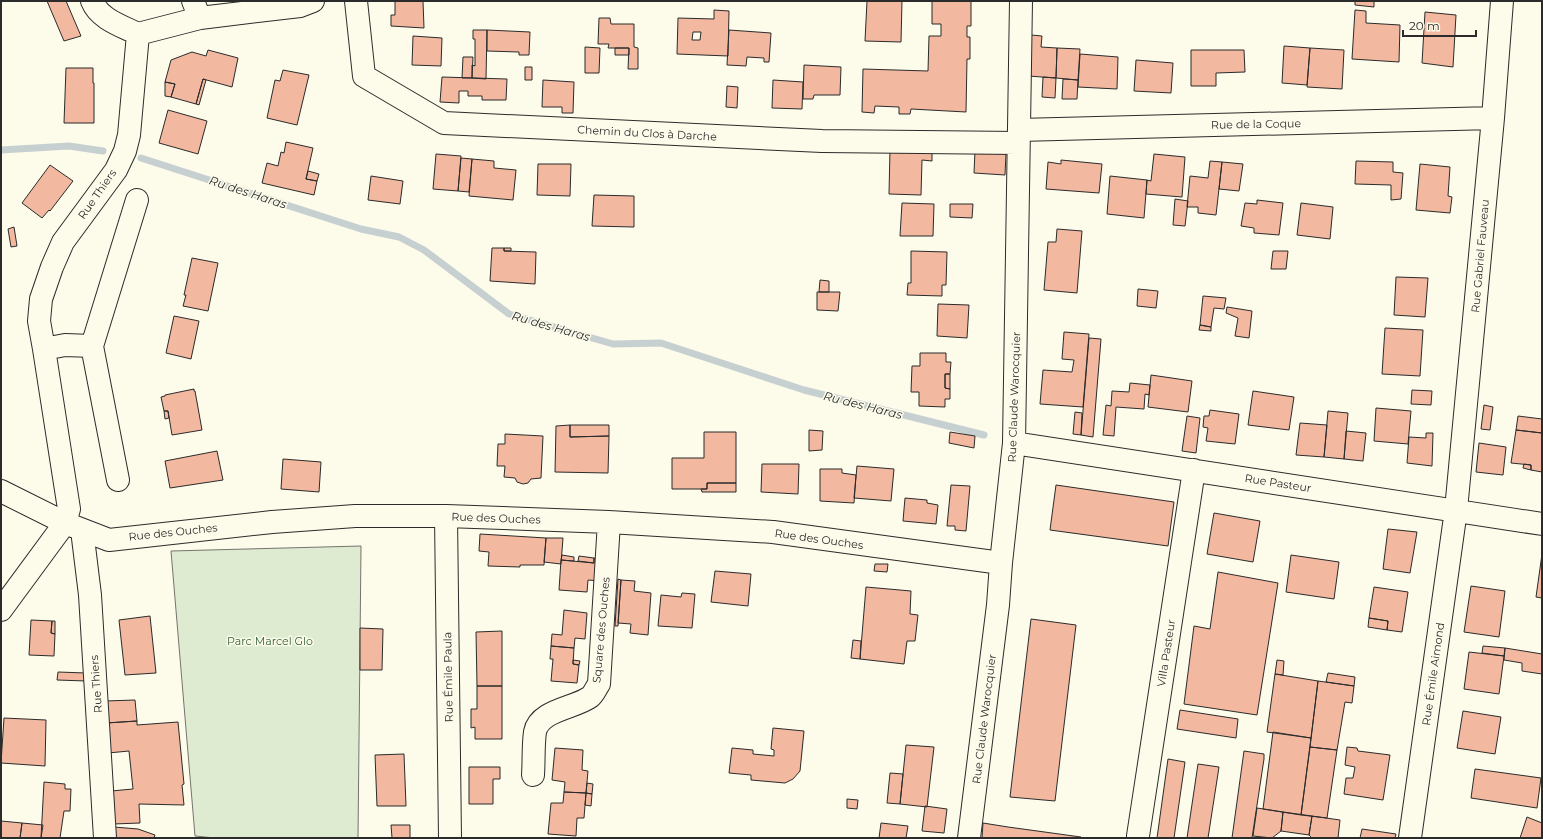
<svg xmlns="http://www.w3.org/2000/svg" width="1543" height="839" font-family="Montserrat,sans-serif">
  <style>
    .green { fill: #deebd1; stroke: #74746e }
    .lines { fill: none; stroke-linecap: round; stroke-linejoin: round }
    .stream { stroke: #c7d0d0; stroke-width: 7 }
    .building { fill: #f2b8a0; stroke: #2b2b2b; fill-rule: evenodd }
    .minor-casing { stroke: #2b2b2b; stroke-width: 24 }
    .minor { stroke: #fdfbea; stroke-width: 22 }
    .labels { text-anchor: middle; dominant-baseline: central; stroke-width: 3; stroke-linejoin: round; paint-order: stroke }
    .street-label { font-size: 11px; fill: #2b2b2b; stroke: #fdfbea }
    .park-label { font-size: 11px; fill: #34623c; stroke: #fdfbea }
    .water-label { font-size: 12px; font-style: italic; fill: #2b2b2b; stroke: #fdfbea }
  </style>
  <rect width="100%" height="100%" fill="#fdfbea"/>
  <path class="green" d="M361 546 358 838H215L195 836 171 551Z"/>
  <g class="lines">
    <path class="stream" d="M1 150 69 146 103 151
      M141 158 361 229 399 237 424 250 509 314 613 344 661 343 804 390 984 435"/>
  </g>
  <path class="building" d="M47 1H66L81 36 64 41Z
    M395 1H423L424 28 391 26V15H395Z
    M867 1H902L901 42 865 41Z
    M932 1H971V26H967V37H970V59H967L966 112 911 109 910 114H899V107L875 106 874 113 862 112 863 69 928 71 929 36H941V24H932Z
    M1355 1H1374V7L1355 5Z
    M714 10 729 11 728 56 677 54 678 18 714 19ZM693 32H701L700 40H692Z
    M1355 10 1366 11V23L1400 25 1399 62 1352 59Z
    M1425 12 1456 15 1453 67 1422 63Z
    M599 18H610L611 24H634V47L638 48V69H628L629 48H608L609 44H598Z
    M473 30H487L486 79 472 78V65L475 66V39H473Z
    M487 30 530 32 529 55H519V52L487 51Z
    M729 30 771 33 769 62H764V58L747 57 746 66 727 65Z
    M1031 35 1042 36 1041 47 1057 48 1056 78 1028 76Z
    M413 36 442 38 441 66 412 65Z
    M1284 46 1310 48 1307 85 1282 83Z
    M585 47 600 48 599 73H585Z
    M615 48H629V55H615Z
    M1057 48 1080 49 1078 80 1056 78Z
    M1310 48 1344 50 1342 89 1307 87Z
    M208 50 238 58 232 87 203 79 196 104 171 97 175 84 165 82 171 60 192 52 206 56Z
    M1191 50H1244L1245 72 1216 73V86H1191Z
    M1080 54 1118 57 1117 89 1078 87Z
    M463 57H473L472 78H462Z
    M1136 60 1173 63 1171 93 1134 91Z
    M804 65 841 67 840 95H814L813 99H803Z
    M525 67H532V80H525Z
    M66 68H93V83H94V123H64Z
    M283 70 309 75 297 125 267 118 275 80 280 81Z
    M442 77 507 79 506 100H482V96H468V91H459V103L440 102Z
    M1043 77 1056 78 1055 98 1042 97Z
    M203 79 206 80 199 105 196 104Z
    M1063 79 1078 80 1077 99H1062Z
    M543 80 574 82 573 113H562V107H542Z
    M773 80 803 82 802 109 772 108Z
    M165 82 175 84 171 97 165 96Z
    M727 86 738 87 737 108 726 107Z
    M168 110 207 121 198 154 159 143Z
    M286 142 313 148 306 179 317 181 314 195 262 183 267 163 278 166 281 152 284 153Z
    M890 149 932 150V161L922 160 921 195 889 194Z
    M975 151 1006 153 1005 175 974 173Z
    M436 154 461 156 458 191 433 189Z
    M1154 154 1185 157 1182 197 1146 194 1147 180 1151 181Z
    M461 158 472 159 469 192 458 191Z
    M472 159 494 161V168L516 170 513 200 469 196Z
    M1061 160 1102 164 1099 193 1046 189 1048 162 1061 164Z
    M1210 161 1222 162 1216 215 1198 213V207H1187L1190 176 1208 178Z
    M1356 161 1393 162V172L1403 173 1401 199 1391 200V185L1355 184Z
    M1222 162 1243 164 1239 191 1219 189Z
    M538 164H571L570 196 537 195Z
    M1420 164 1450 167 1448 196 1452 197 1450 213 1416 210Z
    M50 165 73 181 50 211 49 210 42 218 22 203Z
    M308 171 319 174 317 181 306 179Z
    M371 176 403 181 400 204 368 200Z
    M1110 176 1147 180 1144 218 1107 214Z
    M594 195 634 196V227L592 226Z
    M1175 199 1188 201 1185 226 1173 225Z
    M1257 200 1283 203 1279 235 1254 233V228L1241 226 1245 203 1257 204Z
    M902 203 934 204 933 236H900Z
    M1301 203 1333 207 1330 239 1297 235Z
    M950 204H973L972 218 950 217Z
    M14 227 17 246 11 247 8 229Z
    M1057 229 1082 231 1077 293 1044 290 1048 242H1056Z
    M492 248H504V251L536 252 535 284 490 281Z
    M504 248H511V251H504Z
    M911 251 947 252 946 285H942V296L907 295 908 283H911Z
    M1273 251H1288L1286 269H1271Z
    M192 258 218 263 208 311 183 306 186 295H184Z
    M1396 277 1428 278 1425 317 1394 315Z
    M820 280 829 281V292H819Z
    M1138 289 1158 291 1156 308 1137 306Z
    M817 292H840L838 311 817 310Z
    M1203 296 1226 298 1224 309 1214 308 1211 327 1200 325Z
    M938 304 969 305 967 338 937 336Z
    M1227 307 1252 311 1249 338 1235 336 1238 318 1226 313Z
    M174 316 199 321 191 359 166 353Z
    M1200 325 1211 327V331L1199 330Z
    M1385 328 1423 330 1420 376 1382 374Z
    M1064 332 1089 334 1083 407 1040 404 1043 370 1072 372 1074 360 1062 359Z
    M1089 338 1101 339 1093 437 1081 435Z
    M920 353H946V362H951L950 374H945V388L950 389V399H945V407L919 406V392H911L912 366H920Z
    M945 374H950V389L945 388Z
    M1151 375 1192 381 1188 412 1148 407Z
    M1130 383 1150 385 1149 395 1145 394 1144 409 1116 407 1114 436 1103 435 1106 405 1111 406 1112 391 1129 392Z
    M194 389V391H195L202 430 172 435 168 411H164L161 397 165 396V395Z
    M1412 390 1432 391 1431 405 1411 404Z
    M1253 391 1294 397 1289 430 1248 425Z
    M1484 405 1493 407 1490 430 1481 429Z
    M1376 408 1411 411 1408 444 1374 441Z
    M1210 410 1239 414 1235 444 1206 441 1208 428 1203 427 1204 416H1209Z
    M164 411H168L169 418 165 419Z
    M1328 411 1348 413 1344 459 1324 457Z
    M1075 412 1082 413 1081 435 1073 434Z
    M1187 416 1200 418 1196 453 1182 451Z
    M1518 416 1542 419V433L1516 430Z
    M1300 423 1327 425 1324 457 1296 455Z
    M570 425H609V436L570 437Z
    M570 425V437L609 436 608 473 555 472 556 426Z
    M809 430 823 431 822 450 809 451Z
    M1516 430 1542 433V472L1531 470V465L1511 463Z
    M1346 431 1366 433 1363 461 1344 459Z
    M704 432H736V483H707V489H672V458H704Z
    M950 432 975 436 974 448 949 443Z
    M1426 433H1433L1432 466 1407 463 1409 437 1426 438Z
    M505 434 543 436 541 478 531 479 528 483 523 484 517 482 515 478 504 477 505 466H497L498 444H505Z
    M1479 443 1506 447 1503 475 1476 472Z
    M217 451 223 480 170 488 165 461Z
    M283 459 321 462 319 492 281 489Z
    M762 464H799L798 494 761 492Z
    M1524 464 1531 465V470L1523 468Z
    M857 466 894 469 891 501 854 498Z
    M820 469H842V473L856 475 854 503 820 501Z
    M707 483H736V492H702L701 489H707Z
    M951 485 970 486 966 531 955 530V526H947Z
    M1056 485 1174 502 1168 546 1050 530Z
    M905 498 927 500V503L938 505 936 524 903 521Z
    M1214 513 1260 521 1253 562 1207 554Z
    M1388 529 1417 532 1410 573 1383 569Z
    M480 534 546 538 544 565H520V567L488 566 489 552 479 551Z
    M546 538H563L561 564 544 562Z
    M1542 554V598L1536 597Z
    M562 555 574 557V561L561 560Z
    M1291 555 1339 562 1334 599 1286 592Z
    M579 556 594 558V563L578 561Z
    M594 558 601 559 600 581 588 580 587 592 559 590 561 560 594 563Z
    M875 564H888L887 572 874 571Z
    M715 571 751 574 748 606 711 602Z
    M1218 572 1278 583 1257 715 1184 704 1194 626 1210 629Z
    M618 579 621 580 618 626H615Z
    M621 580 635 581 634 591 651 593 648 635 630 633 631 624 618 623Z
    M1471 586 1505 591 1499 637 1464 632Z
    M866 587 911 591 910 614 918 615 915 641H907L904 664 860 659Z
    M1374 587 1408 592 1402 632 1387 630 1388 621 1369 618Z
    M682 593 695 594 692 628 658 626 661 595 681 597Z
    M564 610 587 613 585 639 575 638 574 648 551 646 552 634 562 635Z
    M150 616 156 673 125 675 119 620Z
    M1369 618 1388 621 1387 630 1368 627Z
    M1031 619 1076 625 1055 801 1010 797Z
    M31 620 52 621 51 633 55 634 54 656 29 655Z
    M52 621H55V634L51 633Z
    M360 628 383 629 382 670H360Z
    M502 631V686H477L476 632Z
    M853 640 861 641 860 659 851 658Z
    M551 646 574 648 573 664 579 665 577 683 551 681 553 659H550Z
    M1483 646 1505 648 1504 656 1482 653Z
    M1505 648 1542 654V674L1522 671V663L1504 660Z
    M1469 652 1504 656 1499 694 1464 689Z
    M573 660 580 661 579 665 573 664Z
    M1277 660 1284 661 1283 675 1275 674Z
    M58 672 86 673V681L57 680Z
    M1328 673 1355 677 1354 686 1326 682Z
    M1275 674 1318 681 1311 738 1267 732Z
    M1318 681 1354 686 1352 703 1345 702 1337 750 1310 747Z
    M477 686H502V739H475V727L471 728V709H477Z
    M135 700 137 721 106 723 105 701Z
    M1180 710 1238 719 1236 738 1177 729Z
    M1463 711 1501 717 1495 754 1457 748Z
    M4 718 46 720 45 766 1 763Z
    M137 721V725L178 722 184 784 182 785 184 805 139 804 140 823 113 824 111 791 133 789 129 751 108 753 106 723Z
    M773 728 804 731 800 771 793 779 785 783 751 780V775L729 773 732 748 753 750V754L774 756V750L771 749Z
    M1273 732 1311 738 1301 815 1263 809Z
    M906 745 934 747 927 807 900 804Z
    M1310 747 1337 750 1327 818 1301 815Z
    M1347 747 1357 748 1358 751 1390 755 1383 800 1344 794 1346 778H1353L1355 767 1345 765Z
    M555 748 583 750 582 770 588 771 586 793 564 792 565 782 552 780Z
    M1244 751 1264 754V759L1252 838H1232Z
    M404 754 406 806H377L375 755Z
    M1168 759 1185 762 1174 838H1157Z
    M1198 764 1219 767 1208 838H1187Z
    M469 767H500V779H493V804H469Z
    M1475 769 1541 778 1537 808 1471 798Z
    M890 773 903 774 900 804 887 803Z
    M44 782 65 784V789H71L70 811H64L60 838H41Z
    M587 783 593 784 592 794 586 793Z
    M564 792 586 793 584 818H577L576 836 548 834 551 803H563Z
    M586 793 592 794 591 806 585 805Z
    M847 799 858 800 857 809 847 808Z
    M925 806 947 809 944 833 922 831Z
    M1257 808 1283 812 1281 831 1272 838 1253 836Z
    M1283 812 1312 816 1309 835 1281 831Z
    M1312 816 1340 820 1338 838H1312L1309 835Z
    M1527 817 1542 823V838H1520Z
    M1 821 22 823 20 838H1Z
    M22 823 43 825 41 838H20Z
    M881 823 908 826 906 838H879Z
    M983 823 1008 827 1081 837V838H982Z
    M391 825H410V838H392Z
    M114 827 138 829 155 835 154 838H113Z
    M1362 829 1396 834 1395 838H1360Z"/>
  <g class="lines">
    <defs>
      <path id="minor" d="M92 1C99 19 122 26 138 34
        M193 1 200 18
        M356 1 364 76 444 123 822 141 1018 143
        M1019 130 1493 118
        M92 346 118 480
        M44 349 65 345 92 346 137 200
        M1014 443 1542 524
        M1 491 65 523 109 540 272 522 355 516H446L609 522 773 532 1001 563
        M446 516 450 838
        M82 530 90 595 105 838
        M1 610 65 523 69 509 44 349 39 321 41 299 52 267 63 242 116 170 125 151 129 135 138 34 200 18 300 6 313 1
        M533 775C534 761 533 746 535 732 539 710 575 708 590 697 594 694 596 688 599 684L609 522
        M1138 836 1194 470
        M969 838 998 605 1001 563 1014 443 1021 1
        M1410 838 1456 510 1493 118 1502 1"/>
    </defs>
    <use href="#minor" class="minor-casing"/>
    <use href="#minor" class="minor"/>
  </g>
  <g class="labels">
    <g class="street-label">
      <text transform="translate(1256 124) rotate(-1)">Rue de la Coque</text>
      <text transform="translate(647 133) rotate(3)">Chemin du Clos à Darche</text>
      <text transform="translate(97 194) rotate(-55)">Rue Thiers</text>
      <text transform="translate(1480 256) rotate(-85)">Rue Gabriel Fauveau</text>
      <text transform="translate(1014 397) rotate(-88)">Rue Claude Warocquier</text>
      <text transform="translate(1278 483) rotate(9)">Rue Pasteur</text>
      <text transform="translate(496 518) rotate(2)">Rue des Ouches</text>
      <text transform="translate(173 532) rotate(-6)">Rue des Ouches</text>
      <text transform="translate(819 539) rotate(8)">Rue des Ouches</text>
      <text transform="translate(601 630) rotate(-85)">Square des Ouches</text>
      <text transform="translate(1166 653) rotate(-81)">Villa Pasteur</text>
      <text transform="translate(1433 674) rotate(-82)">Rue Émile Aimond</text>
      <text transform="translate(448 677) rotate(-91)">Rue Émile Paula</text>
      <text transform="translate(96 684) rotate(-94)">Rue Thiers</text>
      <text transform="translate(984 719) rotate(-83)">Rue Claude Warocquier</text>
    </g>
    <g class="park-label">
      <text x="270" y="641">Parc Marcel Glo</text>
    </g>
    <g class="water-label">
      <text transform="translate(248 192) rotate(18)">Ru des Haras</text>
      <text transform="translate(551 326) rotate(16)">Ru des Haras</text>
      <text transform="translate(863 405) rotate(14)">Ru des Haras</text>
    </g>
  </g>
  <rect width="1543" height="839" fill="none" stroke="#2b2b2b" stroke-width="4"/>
  <path d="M1403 30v6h73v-6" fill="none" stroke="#2b2b2b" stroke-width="2"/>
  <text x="1409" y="30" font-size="12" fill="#2b2b2b" stroke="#fdfbea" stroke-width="3" paint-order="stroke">20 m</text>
</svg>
